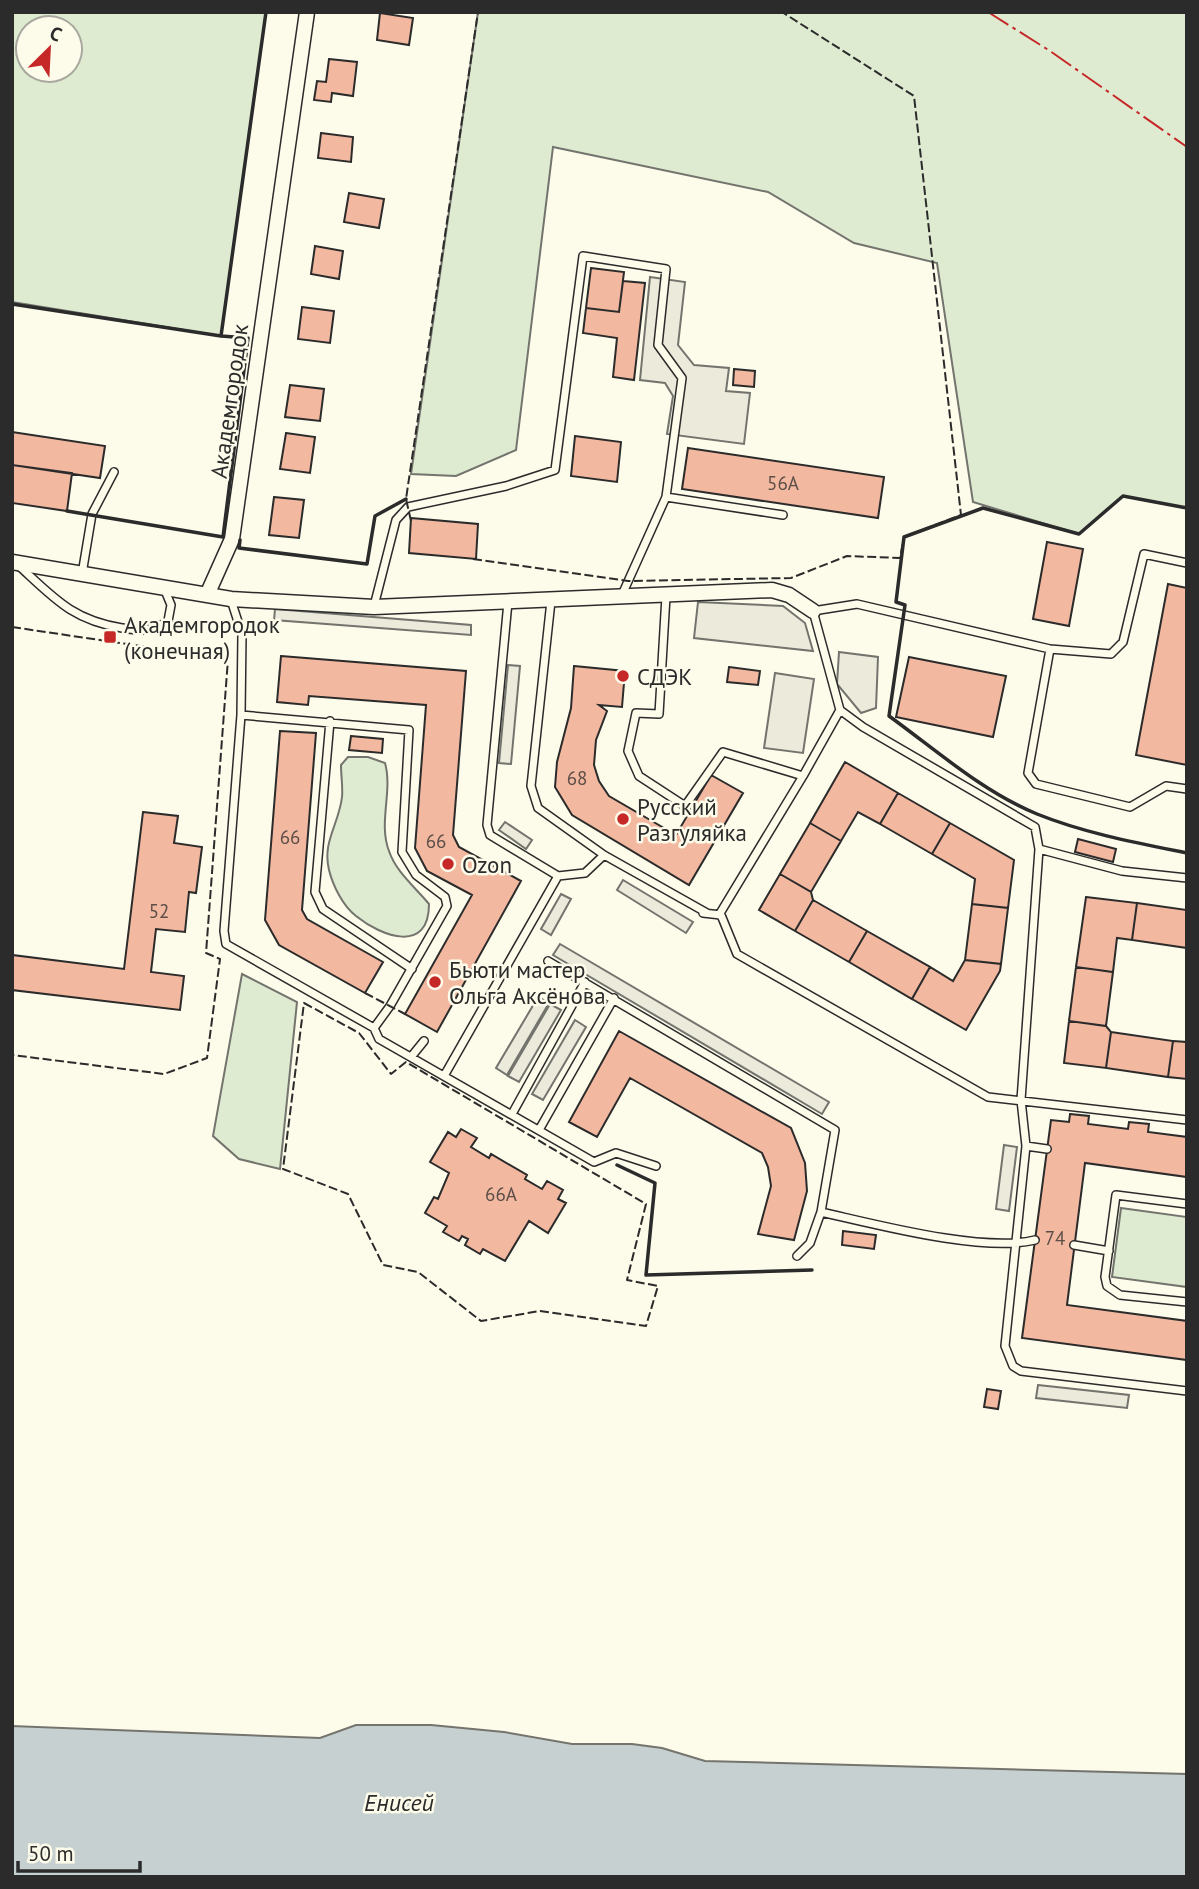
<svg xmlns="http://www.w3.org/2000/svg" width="1199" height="1889" font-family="'PT Sans',sans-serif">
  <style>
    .green { fill: #deebd1; stroke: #74746e; stroke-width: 2; fill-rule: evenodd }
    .parking { fill: #eceadb; stroke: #74746e; stroke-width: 2 }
    .water { fill: #c7d0d0; stroke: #74746e; stroke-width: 2 }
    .building { fill: #f2b8a0; stroke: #2b2b2b; stroke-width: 2 }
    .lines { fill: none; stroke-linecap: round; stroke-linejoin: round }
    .service-casing { stroke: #2b2b2b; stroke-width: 10 }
    .minor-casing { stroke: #2b2b2b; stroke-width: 17 }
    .service { stroke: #fdfbea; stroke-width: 7 }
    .minor { stroke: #fdfbea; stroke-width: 14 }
    .fence { stroke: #2b2b2b; stroke-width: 2; stroke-dasharray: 9 3.5; stroke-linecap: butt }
    .wall { stroke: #2b2b2b; stroke-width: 3.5 }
    .power { stroke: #c62828; stroke-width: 2; stroke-dasharray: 24 5 3.5 5; stroke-linecap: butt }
    .poi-dot { fill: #c62828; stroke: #fdfbea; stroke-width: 2.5 }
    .labels { text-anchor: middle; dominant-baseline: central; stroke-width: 5; stroke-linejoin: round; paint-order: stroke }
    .number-label { font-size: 19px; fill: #5d4e48 }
    .street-label { font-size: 23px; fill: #2b2b2b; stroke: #fdfbea }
    .poi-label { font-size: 23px; fill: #2b2b2b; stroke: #fdfbea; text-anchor: start }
    .water-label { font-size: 24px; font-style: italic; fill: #2b2b2b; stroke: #fdfbea }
  </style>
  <rect width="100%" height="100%" fill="#fdfbea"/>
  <path class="green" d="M12 12H266L221 336 12 302ZM28 28H70V70H28Z
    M478 12H1187V508L1123 496 1079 534 973 502 937 263 854 243 768 192 553 147 516 450 456 476 411 474Z
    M348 757H368L385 763C393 791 378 823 389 851 396 872 415 887 429 904 429 954 382 937 356 916 343 906 333 886 329 870 322 842 339 824 342 797 343 787 341 776 341 765Z
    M242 974 297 1002 280 1169 239 1159 213 1136Z
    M1121 1208 1187 1217V1287L1112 1277Z"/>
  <path class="parking" d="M650 277 685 282 678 345 694 365 729 368 726 391 750 393 744 444 667 434 673 396 665 383 640 380Z
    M698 602 783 606 805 623 813 651 694 638Z
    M275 609 471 625V635L274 620Z
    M839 652 878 657 876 708 861 713 837 684Z
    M508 665 520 666 511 764 499 763Z
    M775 673 814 679 803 753 764 748Z
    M505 822 532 840 526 849 499 830Z
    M623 880 693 922 686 933 617 890Z
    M561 894 571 899 551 935 541 929Z
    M560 944 829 1102 822 1114 553 955Z
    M538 997 549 1003 507 1075 496 1068Z
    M550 1004 561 1010 519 1082 508 1076Z
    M575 1020 586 1027 543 1100 532 1094Z
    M1004 1145 1017 1147 1009 1211 996 1209Z
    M1038 1385 1129 1395 1127 1408 1036 1398Z"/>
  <path class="water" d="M356 1725H431L504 1732 572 1744H632L662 1748 705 1761 1187 1774V1877H12V1726L320 1738Z"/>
  <path class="building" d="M380 13 413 18 409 45 377 40Z
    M329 59 357 62 353 96 332 93 331 102 314 100 317 81 326 82Z
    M321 133 353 137 351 162 318 158Z
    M349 193 384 199 379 228 344 222Z
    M315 246 343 251 339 279 311 274Z
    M591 268 624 272 619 312 586 308Z
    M623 281 645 283 634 380 613 377 617 338 583 333 586 308 619 312Z
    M302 307 334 311 330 343 298 339Z
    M734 369 755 371 754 387 733 385Z
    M290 385 324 389 320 421 285 417Z
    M12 432 105 446 100 478 12 465Z
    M286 433 315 437 310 473 280 469Z
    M575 436 621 442 617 482 571 476Z
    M688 448 884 477 878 518 682 489Z
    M12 465 72 473 67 511 12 503Z
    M274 497 304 500 299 538 269 535Z
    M411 518 478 524 476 559 409 553Z
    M1047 542 1083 549 1069 626 1033 619Z
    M1168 584 1187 588V765L1136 755Z
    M281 656 466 671 453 835 459 847 521 881 437 1032 405 1014 472 895 427 871 415 848 426 705 309 696 308 705 277 702Z
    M909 657 1006 676 993 737 896 717Z
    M574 666 625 671 622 707 599 705 607 711 596 740 594 765 599 781 609 796 676 835 711 775 743 793 689 885 572 815 555 787 557 762 571 708Z
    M729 667 760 671 758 685 727 682Z
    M280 731 316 733 302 910 307 919 383 962 365 993 279 945 265 920Z
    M351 736 383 739 382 753 349 750Z
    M845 762 898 793 880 824 858 812 841 841 810 823Z
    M898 793 950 823 932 854 880 824Z
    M143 812 178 816 174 843 202 847 196 893 189 892 185 932 156 929 151 972 184 976 180 1010 12 990V955L124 969Z
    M810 823 841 841 811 892 780 874Z
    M950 823 1014 860 1008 908 972 904 975 879 932 854Z
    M1078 839 1116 849 1113 862 1075 852Z
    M780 874 811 892 813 900 795 931 759 910Z
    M1086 897 1137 903 1132 940 1117 938 1113 972 1076 967Z
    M813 900 867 931 849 962 795 931Z
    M1137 903 1187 910V948L1132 940Z
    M972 904 1008 908 1001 964 965 960Z
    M867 931 930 967 912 999 849 962Z
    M965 960 1001 964 1000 971 966 1030 912 999 930 967 953 981Z
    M1076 967 1113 972 1106 1026 1069 1021Z
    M1069 1021 1106 1026 1111 1032 1106 1068 1064 1063Z
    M619 1031 791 1128 805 1163 807 1191 794 1240 758 1234 771 1186 768 1167 762 1153 630 1078 597 1137 569 1122Z
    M1111 1032 1173 1041 1168 1077 1106 1068Z
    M1173 1041 1187 1042V1079L1168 1077Z
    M1070 1114 1089 1116 1088 1124 1128 1129 1129 1122 1149 1124 1148 1132 1187 1137V1177L1085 1163 1067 1305 1187 1321V1360L1022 1338 1051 1120 1069 1122Z
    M461 1129 477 1138 471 1147 489 1158 491 1154 527 1175 525 1179 542 1189 547 1181 563 1190 558 1199 566 1203 548 1233 529 1221 505 1261 483 1249 480 1254 465 1245 468 1239 462 1236 459 1241 443 1232 447 1226 425 1213 434 1197 438 1199 449 1173 430 1162 448 1132 456 1137Z
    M843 1231 876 1235 874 1249 842 1245Z
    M987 1389 1001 1391 998 1409 984 1407Z"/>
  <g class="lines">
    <defs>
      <path id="service" d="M666 497 783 515
        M1187 563 1144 554 1123 642 1111 654 1050 649 857 604 813 611 840 710 863 727 1035 827 1039 849 1122 871 1187 878
        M18 565C54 598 72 620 122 628 141 631 152 632 168 621L171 605 164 588
        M82 574 92 514 114 472
        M666 596 659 714 636 713 628 751 639 776 685 806 723 752 803 776 840 710
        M231 600 242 634 241 715 224 931 226 944 374 1028 379 1039 594 1162 616 1153 656 1166
        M508 602 487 825 490 835 558 876
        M374 606 396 520 408 507 506 486 555 470 583 256 666 269 658 345 682 378 666 497 621 597
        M1050 649 1028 773 1036 784 1130 807 1166 786 1187 789
        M241 715 409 730 402 852 416 875 445 897 447 906 390 1006 374 1028
        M330 721 315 892 323 909 412 969
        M1039 849 1021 1100 1026 1146 1005 1346 1013 1366 1021 1371 1187 1391
        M604 855 707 913
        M703 913 721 915 737 954 988 1097 1187 1120
        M719 915 803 776
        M548 961 835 1130 821 1212C875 1224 983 1253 1035 1240
        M411 1057 424 1041
        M444 1076 558 876 585 873 604 855 538 808 531 786 551 601
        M512 1114 585 982
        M539 1130 614 998
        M1026 1146 1047 1149
        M1187 1204 1116 1195 1105 1277 1107 1286 1120 1295 1187 1302
        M1074 1245 1109 1251
        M797 1256 810 1243 821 1212"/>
      <path id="minor" d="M12 562 231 599 374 607 772 590 789 595 813 611
        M207 595 232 539 307 12"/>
    </defs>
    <use href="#service" class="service-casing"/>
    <use href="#minor" class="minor-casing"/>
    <use href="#service" class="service"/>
    <use href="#minor" class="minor"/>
    <path class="fence" d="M411 521 406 499 478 12
      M473 559 628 581 791 578 847 556 900 558 904 537 961 515 914 96 782 12
      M12 627 228 659 206 953 220 959 207 1058 164 1074 12 1055
      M365 993 405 1014
      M304 1003 359 1033 391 1074 406 1062 646 1204 627 1280 658 1286 646 1326 540 1311 481 1321 418 1272 383 1265 348 1194 283 1169Z"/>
    <path class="wall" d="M12 304 221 336 266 12
      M1187 508 1123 496 1079 534 983 508 904 537 896 602 905 605 889 716C936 750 983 792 1037 814 1084 833 1137 843 1187 853
      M67 511 223 537 248 338 221 336
      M240 540 239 548 367 564 375 516 406 499
      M617 1165 655 1183 646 1275 812 1270"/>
    <path class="power" d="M988 12 1050 51 1187 147"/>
  </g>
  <g class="poi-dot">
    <rect x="103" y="630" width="14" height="14" rx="3.5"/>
    <circle cx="623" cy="676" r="7"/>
    <circle cx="623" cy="819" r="7"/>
    <circle cx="448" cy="864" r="7"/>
    <circle cx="435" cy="982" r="7"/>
  </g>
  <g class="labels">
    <g class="number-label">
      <text x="783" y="483">56А</text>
      <text x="577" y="778">68</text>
      <text x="290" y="837">66</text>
      <text x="436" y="841">66</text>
      <text x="159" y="911">52</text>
      <text x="501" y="1194">66А</text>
      <text x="1055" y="1238">74</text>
    </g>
    <g class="street-label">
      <text transform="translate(229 401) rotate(-82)">Академгородок</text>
    </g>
    <g class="poi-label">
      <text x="124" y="624">Академгородок<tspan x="124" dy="26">(конечная)</tspan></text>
      <text x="637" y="676">СДЭК</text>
      <text x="637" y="806">Русский<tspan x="637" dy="26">Разгуляйка</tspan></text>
      <text x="462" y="864">Ozon</text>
      <text x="449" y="969">Бьюти мастер<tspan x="449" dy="26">Oльга Аксёнова</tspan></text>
    </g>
    <g class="water-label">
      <text x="399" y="1802">Енисей</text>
    </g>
  </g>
  <rect width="1199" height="1889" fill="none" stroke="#2b2b2b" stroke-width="28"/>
  <g transform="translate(49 49) rotate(24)"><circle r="33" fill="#fdfbea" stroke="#a9a89e" stroke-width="2"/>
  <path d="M0-5L12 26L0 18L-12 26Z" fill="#c62828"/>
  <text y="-10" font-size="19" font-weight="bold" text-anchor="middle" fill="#2b2b2b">С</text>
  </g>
  <path d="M18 1861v10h122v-10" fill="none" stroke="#2b2b2b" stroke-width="3.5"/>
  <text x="28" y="1861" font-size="21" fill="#2b2b2b" stroke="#fdfbea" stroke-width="5" paint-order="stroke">50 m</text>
</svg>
